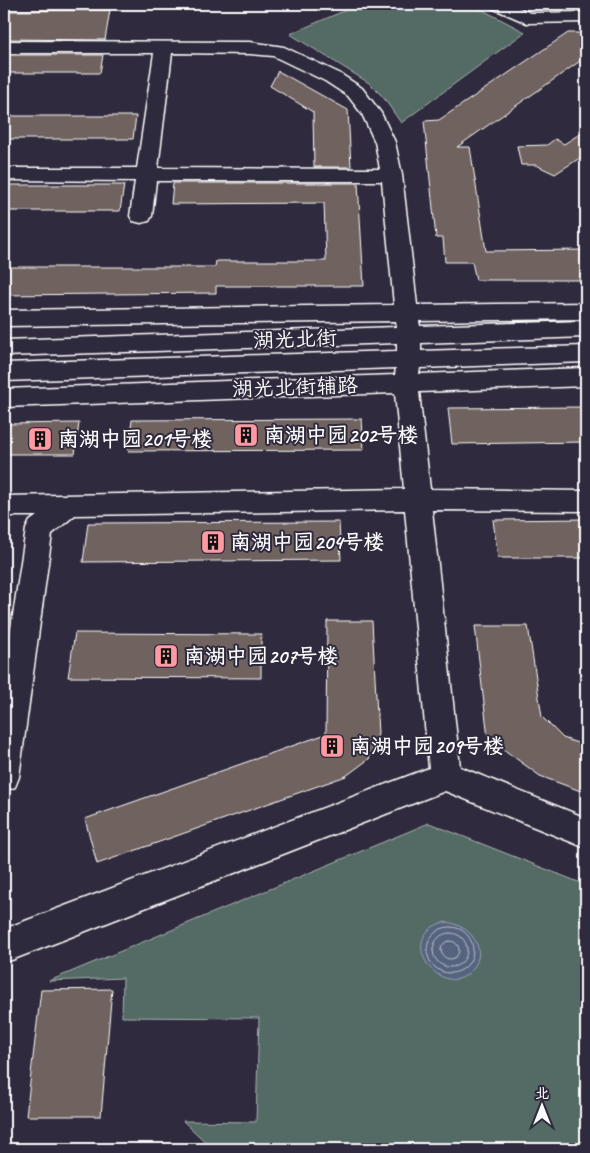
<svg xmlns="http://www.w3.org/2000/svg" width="590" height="1153" font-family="Caveat,'LXGW WenKai TC',sans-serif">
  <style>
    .green { fill: #536a65; stroke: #a9b4b2 }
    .water { fill: #55637e; stroke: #99a1b2 }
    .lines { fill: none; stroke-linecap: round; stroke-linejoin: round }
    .shore { stroke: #bbc1cb; stroke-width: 1 }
    .building { fill: #6f635f; stroke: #fff }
    .minor-casing { stroke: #fff; stroke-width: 3 }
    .minor { fill: #2f2a3d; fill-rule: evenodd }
    .labels { text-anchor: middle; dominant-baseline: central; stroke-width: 4; stroke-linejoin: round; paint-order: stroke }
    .street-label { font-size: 21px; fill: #fff; stroke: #2f2a3d }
    .poi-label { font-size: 21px; font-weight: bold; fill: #fff; stroke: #2f2a3d; text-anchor: start }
  </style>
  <rect width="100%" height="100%" fill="#2f2a3d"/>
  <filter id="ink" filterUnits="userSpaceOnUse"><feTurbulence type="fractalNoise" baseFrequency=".02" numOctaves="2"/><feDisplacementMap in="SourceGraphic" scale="10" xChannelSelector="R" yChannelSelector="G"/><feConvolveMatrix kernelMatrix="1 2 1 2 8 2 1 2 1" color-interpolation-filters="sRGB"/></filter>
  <g filter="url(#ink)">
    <path class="green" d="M360 4H471L525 32 401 123 383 97 369 83 290 34Z
      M429 823 586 885V1149H213L183 1121 256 1122 259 1018 122 1017 123 978 49 981Z"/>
    <path class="water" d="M444 922C468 923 490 948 472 970 443 1004 392 937 444 922Z"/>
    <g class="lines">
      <path class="shore" d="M427 950a23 23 0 1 1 46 0a23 23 0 1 1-46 0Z
        M433 950a17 17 0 1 1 34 0a17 17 0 1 1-34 0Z
        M441 950a9 9 0 1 1 18 0a9 9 0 1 1-18 0Z"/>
    </g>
    <path class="building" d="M110 10 105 40 4 39V11Z
      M568 33H586V57L457 147H470L486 251 586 250V280H476L472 262H445L443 238H436L424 121 439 120Z
      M4 55H103L100 73H4Z
      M278 71 348 110 351 167H314L313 112 270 86Z
      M4 116H136L133 139H4Z
      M586 130V154L555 174 536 165H521L517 146 547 145 555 139 564 144Z
      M173 183H358L364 286H216V293L4 295V267H215L216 261H326L324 203 171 204Z
      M4 185H124L120 211H4Z
      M586 407V442L452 444 448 408Z
      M362 419 364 450 128 451 132 420Z
      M79 423 75 454H4V424Z
      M586 519V558H498L493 520Z
      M339 522 341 560 83 562 88 523Z
      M327 621H372L378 734 369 759 346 776 97 864 85 819 326 734Z
      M475 626H528L542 717 563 738 586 746V793L540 776 488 738Z
      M75 633 261 634V678L68 677Z
      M112 989 101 1116H26L41 990Z"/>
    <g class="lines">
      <defs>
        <path id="minor" d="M489 4H512L530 13 586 12V22L527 23 492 8Z
          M4 41 250 42 284 47 339 73 362 88 381 113 395 142 402 175 417 305 586 303V319L419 321 420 326 586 321V337L421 343V351L586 346V362L420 368 419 374 586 368V386L419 392 430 489 586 491V511L432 510 460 767 586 818V848L445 791 4 963V929L429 768 405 510 75 515 52 534 19 777 15 787 4 791V675L26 529 30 521 37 516H4V496L404 489 395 393 4 407V389L395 375 396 368 4 381V363L397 351V343L4 356V340L397 327 396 321 4 326V310L394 305 382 181H156L152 216 149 221 141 223 133 221 130 216 135 181 4 180V168H137L154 53H4ZM172 53 250 54 273 56 325 81 348 96 362 114 375 142 380 169 158 168Z"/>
      </defs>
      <use href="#minor" class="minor-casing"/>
      <use href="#minor" class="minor"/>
    </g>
  </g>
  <defs>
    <symbol id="building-square" viewBox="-11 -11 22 22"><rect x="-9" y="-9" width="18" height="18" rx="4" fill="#ff9aa2" stroke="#2f2a3d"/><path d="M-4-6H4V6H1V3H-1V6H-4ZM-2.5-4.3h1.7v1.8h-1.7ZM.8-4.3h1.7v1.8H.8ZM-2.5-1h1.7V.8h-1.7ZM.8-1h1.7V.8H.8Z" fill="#111"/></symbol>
  </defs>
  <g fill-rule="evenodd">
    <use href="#building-square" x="232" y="421" width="28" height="28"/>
    <use href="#building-square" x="26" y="425" width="28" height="28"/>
    <use href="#building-square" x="199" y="528" width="28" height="28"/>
    <use href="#building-square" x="152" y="642" width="28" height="28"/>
    <use href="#building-square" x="318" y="732" width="28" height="28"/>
  </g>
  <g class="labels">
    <g class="street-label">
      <text transform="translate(295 339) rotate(-2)">湖光北街</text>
      <text transform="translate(295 387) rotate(-2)">湖光北街辅路</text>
    </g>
    <g class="poi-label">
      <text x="264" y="435">南湖中园202号楼</text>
      <text x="58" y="439">南湖中园201号楼</text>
      <text x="230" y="542">南湖中园204号楼</text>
      <text x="184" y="656">南湖中园207号楼</text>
      <text x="350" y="746">南湖中园209号楼</text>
    </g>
  </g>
  <rect width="590" height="1153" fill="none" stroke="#2f2a3d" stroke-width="20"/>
  <rect x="10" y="10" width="570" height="1133" fill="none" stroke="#fff" stroke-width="2" filter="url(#ink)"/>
  <g transform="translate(542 1106)" stroke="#2f2a3d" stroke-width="4" paint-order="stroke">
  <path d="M0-4L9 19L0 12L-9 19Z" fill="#ffffff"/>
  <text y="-8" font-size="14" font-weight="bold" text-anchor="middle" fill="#ffffff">北</text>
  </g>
</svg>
